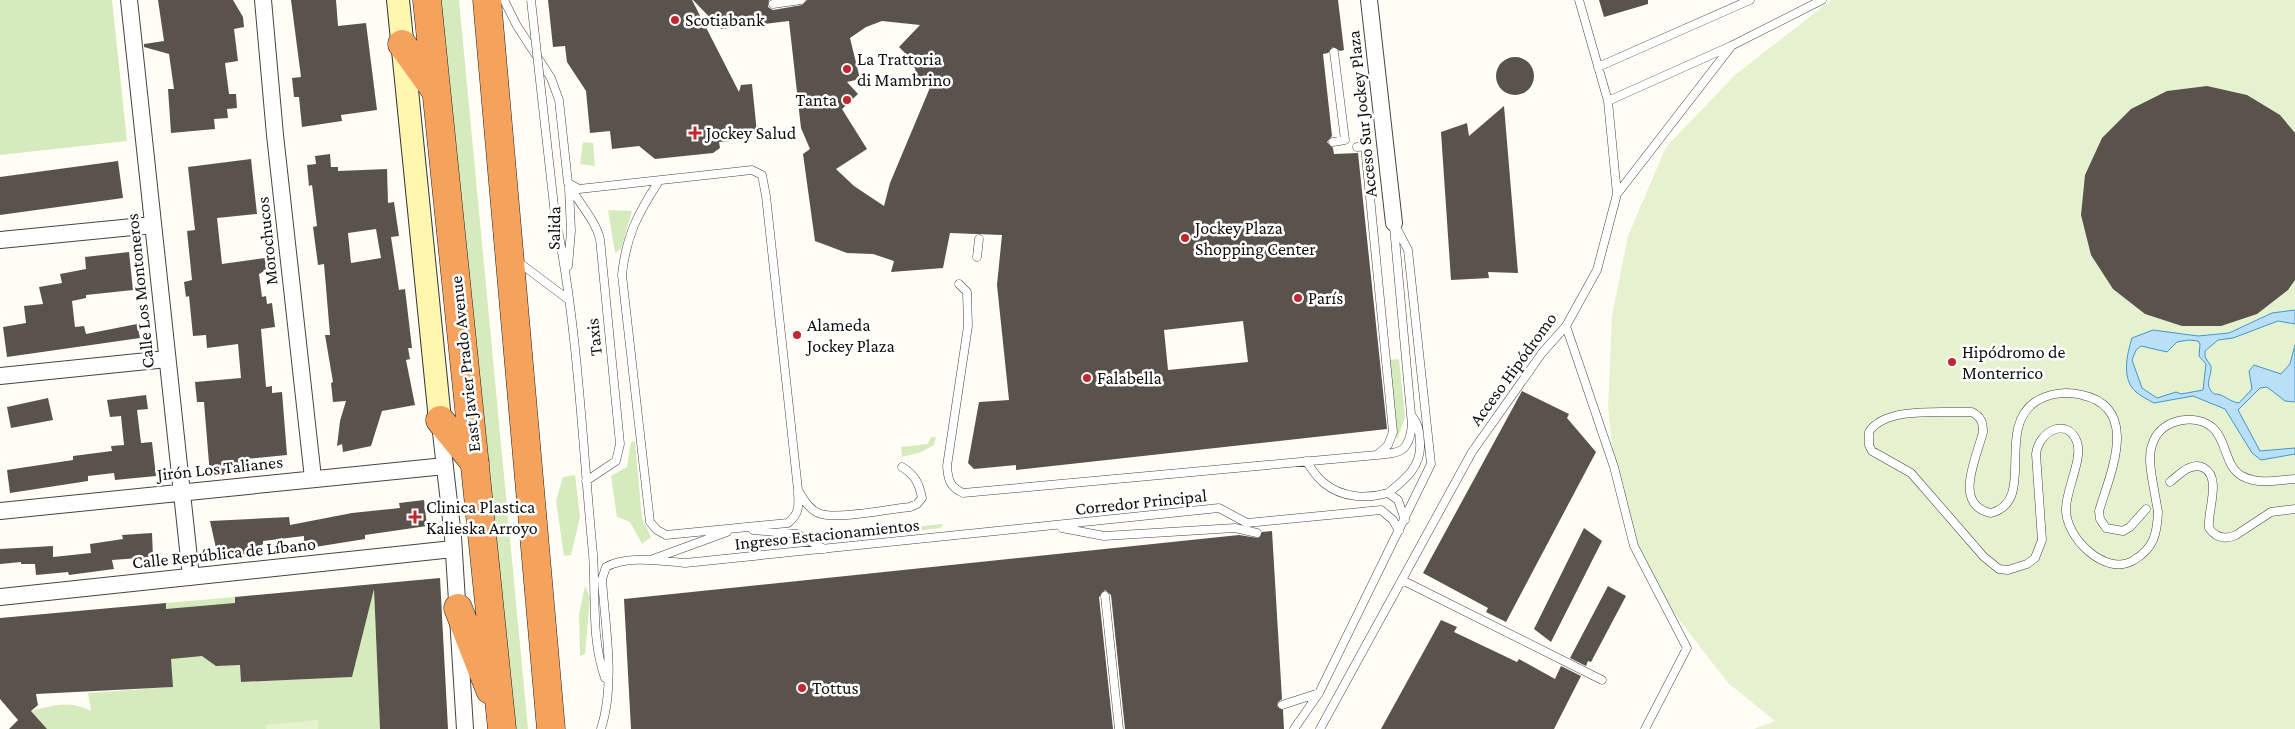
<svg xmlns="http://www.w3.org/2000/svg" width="2295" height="729" font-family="'Crimson Pro',serif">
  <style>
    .green { fill: #d5ebbd }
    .pitch { fill: #e6f2cf }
    .water { fill: #b9e0f7; stroke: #3f96cf; fill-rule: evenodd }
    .building { fill: #5a524d; fill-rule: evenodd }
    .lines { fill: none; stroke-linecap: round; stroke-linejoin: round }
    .service-casing { stroke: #444; stroke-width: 9 }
    .minor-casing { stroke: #444; stroke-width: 18 }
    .secondary-casing { stroke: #333; stroke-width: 24 }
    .motorway-casing { stroke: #222; stroke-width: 29 }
    .service { stroke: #fff; stroke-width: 8 }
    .minor { stroke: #fff; stroke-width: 16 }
    .secondary { stroke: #fff6b0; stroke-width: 22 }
    .motorway { stroke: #f5a25d; stroke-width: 28 }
    .service-bridge-casing { stroke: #444; stroke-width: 9; stroke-linecap: butt }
    .service-bridge { stroke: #fff; stroke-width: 8 }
    .poi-dot { fill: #c4262e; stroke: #fff; stroke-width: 2 }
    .labels { text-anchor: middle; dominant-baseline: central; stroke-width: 5; stroke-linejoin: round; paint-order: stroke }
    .poi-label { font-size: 18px; fill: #111; stroke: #fff; text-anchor: start }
    .street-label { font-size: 18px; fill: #111; stroke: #fff }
  </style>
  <rect width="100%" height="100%" fill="#fffdf5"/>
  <path class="green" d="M0 0H112L127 141 0 155Z
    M438 0H459L528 729H515Z
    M583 142 593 143 595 166 580 164Z
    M608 210 632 211 621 249 615 253Z
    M1399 359 1405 417 1397 440 1388 360Z
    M931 437H936L934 445 921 452 902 457 901 447 928 444Z
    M635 441 642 518 651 537 642 544 630 522 617 517 611 476 627 467 631 442Z
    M575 475 580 517 571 555 564 556 556 501 563 477Z
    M943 524 941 528 823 541 822 534 829 536Z
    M374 584 380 729H47L31 711C54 705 68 700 91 711L88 693 173 687 166 603 235 597 242 682 351 677 357 658 352 586Z
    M585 586 590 598 585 654 580 656 579 614Z"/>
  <path class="pitch" d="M1831 0H2295V729H1754L1775 721 1728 683 1660 595 1619 505 1608 408 1612 316 1628 236 1666 147 1735 75Z
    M318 720V729H266V725Z"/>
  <path class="water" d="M2295 310V324L2278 321 2233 338 2218 340 2205 351V357L2211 366C2212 378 2203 384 2214 394 2223 393 2229 402 2239 403L2252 389 2249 371 2254 365 2281 374 2290 364 2295 345V402L2285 401 2267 387 2260 388 2238 410 2260 451 2295 448V454L2261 460 2252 453 2225 409 2193 396 2154 403C2148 400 2141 396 2136 392 2121 379 2127 354 2132 338L2153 330 2198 336 2229 333 2272 313ZM2189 340 2198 341 2200 344 2199 356 2206 364 2203 390 2181 394 2176 392 2157 398 2142 388 2132 360 2136 350 2141 346 2167 352 2177 342Z"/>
  <path class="building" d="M158 0H233L243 17 244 27 234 29 238 61 225 63 229 94H236L237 108 227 109 228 118 214 119 215 129 171 133 168 89H174L169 54 144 47V44L164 41Z
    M291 0H336L338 26 366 23 377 110 341 115 342 121 302 127 299 97H294L292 78 301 77Z
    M548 0H692L739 92 741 85 752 84 757 133 740 135 741 140 719 142 720 148 713 153 655 159 639 146 612 149 610 131 590 133 586 91 567 62 565 46 553 47Z
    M693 0H769L768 7 773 10 802 5 807 0H1338L1344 50 1340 51 1333 47 1328 53 1323 54 1332 136 1327 142 1333 148 1334 154 1358 153 1387 429 1016 470V465L974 469 968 463 979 402 1009 400 997 285 1002 235 950 233 943 268 891 272 894 261 873 254 847 253 815 241 803 154 810 149 801 128 789 21 721 29ZM882 21 920 25 899 47 912 60 918 78H934L890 183 884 206 854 186 836 169 867 149 842 109 858 94 847 82 860 79 850 38 866 27ZM1243 321 1248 362 1168 370 1164 330Z
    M1599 0H1648V4L1604 17Z
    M1496 76a19 19 0 1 1 38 0a19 19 0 1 1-38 0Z
    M2207 86 2247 95 2280 115 2295 133V280L2288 290 2257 314 2221 326H2182L2145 314 2113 289 2091 255 2081 215 2085 175 2102 138 2131 109 2167 91Z
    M1504 106 1518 273 1488 272 1489 278 1451 280 1441 132 1467 123 1469 136Z
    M330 154 331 167H338V171L387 169 388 203 394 202 399 236 391 237 399 290 405 289 412 348H408L410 359 406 360 415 405 382 411 371 446 343 452 342 444 337 446 340 421 346 401 333 402 331 383 333 382 325 335H330L324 264 318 265 313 227 317 226 312 185 309 186 307 165 316 164 315 156ZM376 229 381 258 351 263 348 233Z
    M251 159 257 214 217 218 222 264 265 258 266 270 259 274 262 297 266 296 267 304 272 303 275 327 261 329 266 387 272 386V393L282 392 287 455 247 459 248 472 210 476 204 402H197L195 382 241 378 238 344 207 348 206 335 193 336 189 296 186 297 184 282 192 280 187 231 195 230 188 167Z
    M118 161 123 198 0 215V177Z
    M129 252 133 290 86 295V298L72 301 75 327 84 326 86 334 137 324 140 338 7 357 3 327 26 323 24 306 43 304 39 287 62 283 60 274 86 269 85 257Z
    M1522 391 1569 414 1567 418 1596 452 1506 622 1486 612 1488 608 1423 573Z
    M146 395 148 409 137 410 141 443 152 442 156 476 115 480 114 473 88 476V481L10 493 7 470 73 460V456L112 451 111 446 124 445 121 416 110 417 107 400Z
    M48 398 53 420 11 428 7 407Z
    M424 500 427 526 365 535V539L315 547 313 540 304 541V536L263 541V544L258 547 259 557 220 550 219 547 216 548 210 521 289 517 290 525 352 513 400 508 399 503Z
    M1584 528 1602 541 1551 642 1534 629Z
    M1272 531 1282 699 1278 702 1277 706 1283 710 1284 729H1125L1111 595 1105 590 1099 597 1113 729H631L624 599 1239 535 1258 538 1262 532Z
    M152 533 153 557 112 560 114 569 69 575 68 572 36 575 35 564H21V562L0 564V549L53 546V557L91 553 90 544 123 539 122 535Z
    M440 578 448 729H380L374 589 352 677 241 682 240 665 216 666 202 656 171 659 173 687 36 694 38 705 31 711 47 729H9L18 720 0 699V618L166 603V609L235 603V597Z
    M1608 586 1626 596 1591 662 1588 661 1586 666 1570 658Z
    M1441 620 1457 627 1454 632 1517 662 1519 659 1555 679 1561 666 1581 676 1554 729H1381Z"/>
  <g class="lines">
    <defs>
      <path id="service" d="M504 0 517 26 551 78 559 100 568 183 579 189 752 170 762 175 766 196 798 490C803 499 810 511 821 514 841 519 888 509 910 507L917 504 922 498C919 483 915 475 902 467
        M773 4 801 0
        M1598 67 1750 0
        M1608 101 1731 46 1822 0
        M1333 142 1345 140 1334 52
        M659 181C638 213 626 236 622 275L650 522 657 530 666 535 788 523C799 514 799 507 798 493
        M569 184C578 203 595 219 600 239L620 444 616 461 586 481
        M1617 194 1730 48
        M555 215C578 326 582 441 593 554 596 595 591 639 605 678
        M977 257 979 239
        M517 261 569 300
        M568 266 571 231 569 188
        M959 284 967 292 968 326 947 466C948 480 950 487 963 493L1377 455 1388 445 1393 432 1365 146 1357 147
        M1566 326 1614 467 1634 546 1687 648 1645 729
        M1377 455C1402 453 1409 451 1412 425L1394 227
        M1306 461C1311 468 1317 478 1324 483 1342 498 1367 499 1388 493L1398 500 1405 520
        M2152 478C2150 465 2148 453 2154 440 2163 419 2196 413 2213 428 2227 441 2225 467 2242 476 2258 485 2278 480 2295 479
        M2170 482C2179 475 2191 461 2204 468 2222 478 2207 511 2209 528 2216 538 2225 540 2236 535L2271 512 2295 509
        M1388 493C1406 479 1422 466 1420 442 1419 431 1419 425 1412 416
        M2146 509 2130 527 2123 531 2106 528 2100 519 2099 511C2110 474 2141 408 2082 395 2067 391 2049 393 2035 402 1995 430 2037 501 1991 513 1952 505 1977 457 1983 432 1983 422 1981 417 1972 412 1944 413 1885 406 1869 432V445L1872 451 1911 473 1984 557 1999 569 2008 570 2027 564 2035 558 2042 540 2036 454C2039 430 2068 417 2077 442 2083 459 2066 489 2066 509 2065 537 2106 578 2134 560 2154 548 2157 534 2158 512
        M1062 528 1104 536 1235 528 1257 533
        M753 530 797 534 824 549
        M653 559 727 532
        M1402 580 1602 680
        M1105 596 1119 729
        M1282 705 1319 693
        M601 729C616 682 605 627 602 579L606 567C627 555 661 561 685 563L1219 508 1247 523 1381 510 1393 520 1399 531
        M1294 729 1319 693 1431 464 1408 250 1394 223
        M1320 729 1472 452 1542 353 1566 326 1597 270 1617 194 1608 101 1579 0"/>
      <path id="minor" d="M129 0 191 577
        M263 0 275 135 313 478
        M1369 0 1394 223
        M0 240 153 225
        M0 376 167 359
        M440 424 453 537 465 729
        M0 511 445 466
        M0 597 453 549"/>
      <path id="secondary" d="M398 0 440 420"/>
      <path id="motorway" d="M427 0 502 729
        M487 0 551 729
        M402 44 436 91
        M440 420 475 463
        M458 608 490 690"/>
    </defs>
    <use href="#service" class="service-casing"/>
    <use href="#minor" class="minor-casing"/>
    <use href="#secondary" class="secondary-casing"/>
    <use href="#motorway" class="motorway-casing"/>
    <use href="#service" class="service"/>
    <use href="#minor" class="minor"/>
    <use href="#secondary" class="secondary"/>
    <use href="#motorway" class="motorway"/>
    <defs>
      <path id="service-bridge" d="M531 0 555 215
        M2152 478 2158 512"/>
    </defs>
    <use href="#service-bridge" class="service-bridge-casing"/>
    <use href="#service-bridge" class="service-bridge"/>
  </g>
  <g class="poi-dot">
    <circle cx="675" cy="20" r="5"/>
    <circle cx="847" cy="69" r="5"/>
    <circle cx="847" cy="100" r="5"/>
    <path d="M692.5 125.5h5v5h5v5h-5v5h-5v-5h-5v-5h5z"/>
    <circle cx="1185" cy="238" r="5"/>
    <circle cx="1298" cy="298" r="5"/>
    <circle cx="797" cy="335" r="5"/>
    <circle cx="1952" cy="362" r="5"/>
    <circle cx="1087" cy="378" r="5"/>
    <path d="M412.5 509.5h5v5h5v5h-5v5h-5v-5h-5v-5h5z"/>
    <circle cx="802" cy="688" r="5"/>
  </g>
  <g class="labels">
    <g class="poi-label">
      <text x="685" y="20">Scotiabank</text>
      <text x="857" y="59">La Trattoria<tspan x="857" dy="21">di Mambrino</tspan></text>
      <text x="837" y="100" text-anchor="end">Tanta</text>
      <text x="706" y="133">Jockey Salud</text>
      <text x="1195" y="228">Jockey Plaza<tspan x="1195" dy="21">Shopping Center</tspan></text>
      <text x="1308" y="298">París</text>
      <text x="807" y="325">Alameda<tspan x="807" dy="21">Jockey Plaza</tspan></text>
      <text x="1962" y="352">Hipódromo de<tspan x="1962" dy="21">Monterrico</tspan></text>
      <text x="1097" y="378">Falabella</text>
      <text x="426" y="507">Clinica Plastica<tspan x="426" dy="21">Kalieska Arroyo</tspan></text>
      <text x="812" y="688">Tottus</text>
    </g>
    <g class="street-label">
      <text transform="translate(1362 114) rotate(-96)">Acceso Sur Jockey Plaza</text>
      <text transform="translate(554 228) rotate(-89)">Salida</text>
      <text transform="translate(267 241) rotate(-96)">Morochucos</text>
      <text transform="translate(140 291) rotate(-96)">Calle Los Montoneros</text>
      <text transform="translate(594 337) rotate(-96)">Taxis</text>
      <text transform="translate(465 364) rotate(-96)">East Javier Prado Avenue</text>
      <text transform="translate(1513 369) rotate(-54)">Acceso Hipódromo</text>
      <text transform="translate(220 468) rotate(-6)">Jirón Los Talianes</text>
      <text transform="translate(1141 502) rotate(-6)">Corredor Principal</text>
      <text transform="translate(827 534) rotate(-6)">Ingreso Estacionamientos</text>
      <text transform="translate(224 553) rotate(-6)">Calle República de Líbano</text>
    </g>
  </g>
</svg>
